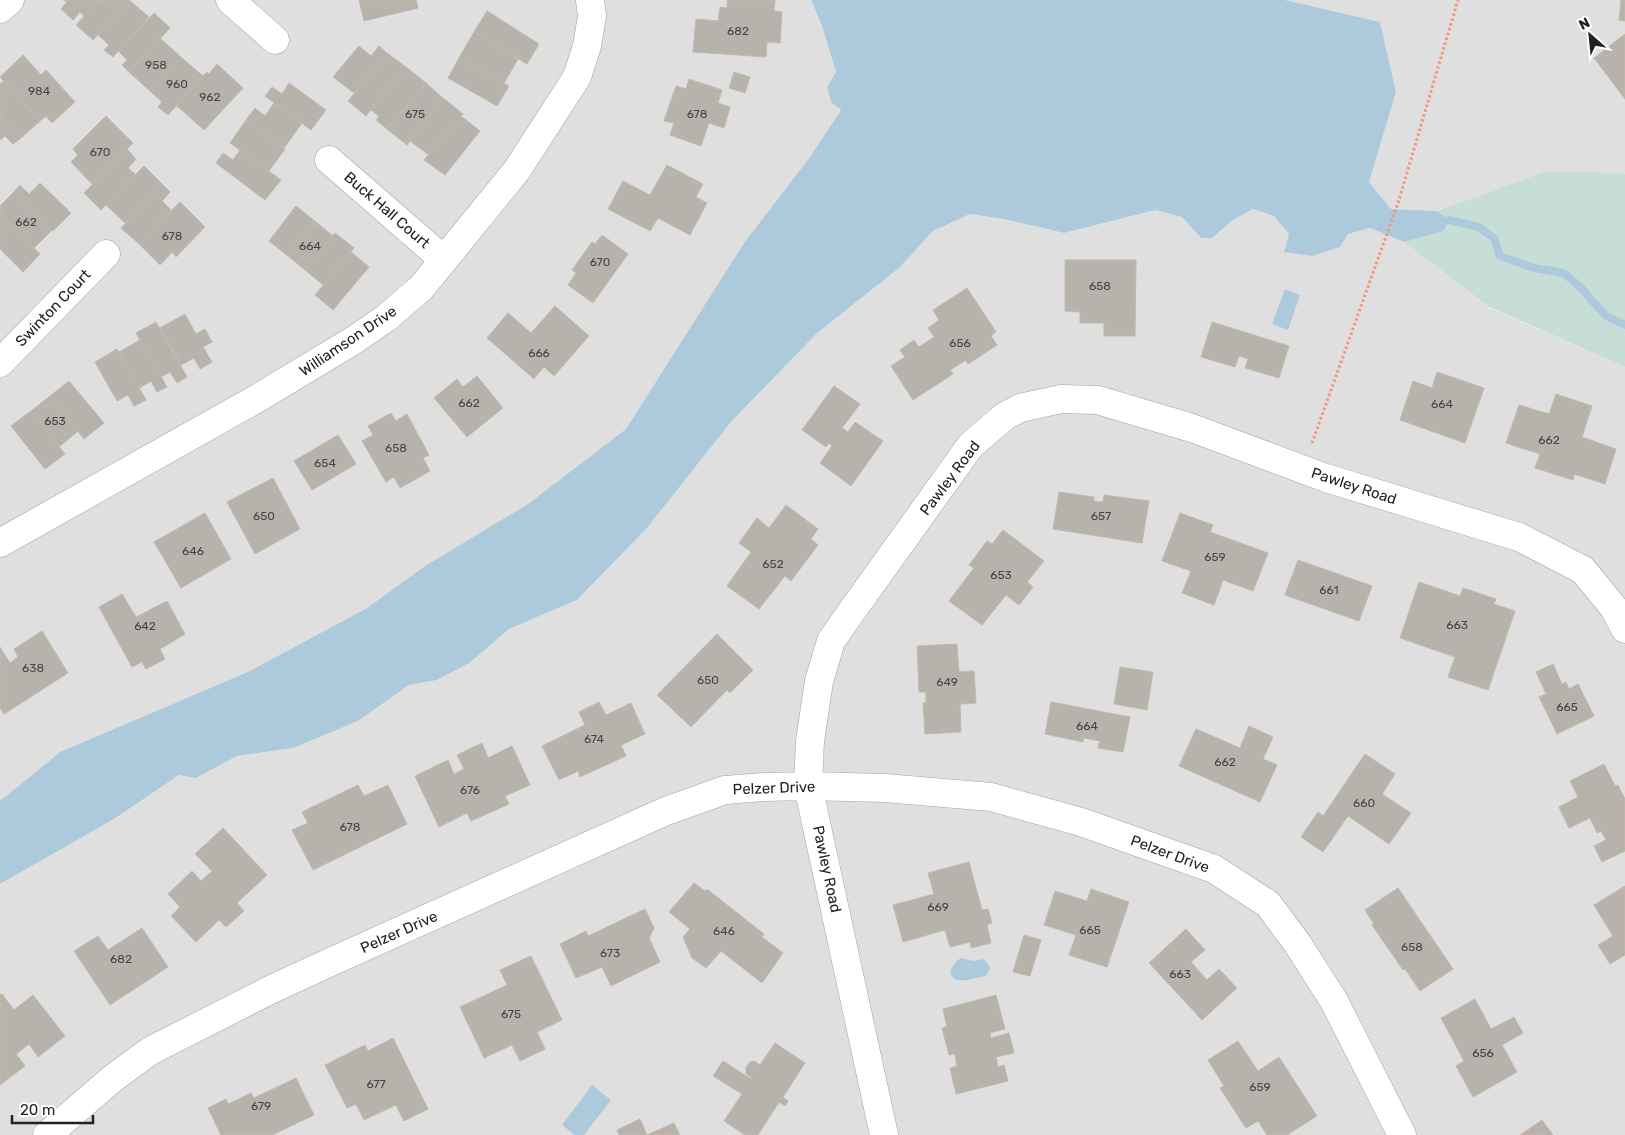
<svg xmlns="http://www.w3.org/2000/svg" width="1625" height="1135" font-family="Rubik,sans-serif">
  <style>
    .residential { fill: #dfdfdf }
    .wetland { fill: #c7ded7 }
    .water { fill: #adcadc }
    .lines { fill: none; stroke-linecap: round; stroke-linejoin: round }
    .stream { stroke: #adcadc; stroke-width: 8 }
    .building { fill: #b7b2ab; stroke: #c2b9ac }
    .minor-casing { stroke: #a3a3a3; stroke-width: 29 }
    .path { stroke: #f29779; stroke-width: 3; stroke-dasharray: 2.5 2.5; stroke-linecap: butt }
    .minor { stroke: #fff; stroke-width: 28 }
    .labels { text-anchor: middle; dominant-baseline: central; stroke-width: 5; stroke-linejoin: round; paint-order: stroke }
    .number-label { font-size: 12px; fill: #474644 }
    .street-label { font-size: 15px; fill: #222; stroke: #fff }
  </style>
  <rect width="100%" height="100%" fill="#f1f0e9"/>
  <path class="residential" d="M0 0H811L822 26 836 72 827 87 831 102 841 110 810 157 744 243 626 429 528 504 425 566 367 608 250 671 60 752 0 801Z
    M1285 0H1625V174L1597 172H1544L1437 211 1391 209 1369 182 1396 92 1380 22Z
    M1253 209 1274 216 1289 234H1348L1370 228 1404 242 1487 307 1625 367V1135H0V884L114 819 179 775 196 778 237 756 293 748 358 721 409 685 437 680 469 663 509 629 577 600 647 528 730 423 816 334 899 268 933 231 970 214 1004 219 1064 233 1155 210 1182 217 1201 238H1212L1233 220Z"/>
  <path class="wetland" d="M1544 172H1597L1625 174V367L1487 306 1404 242 1444 231 1448 220 1437 211Z"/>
  <path class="water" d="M811 0H1285L1380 22 1396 92 1369 182 1391 209 1437 211 1449 220 1444 231 1404 242 1370 228 1348 234 1340 247 1312 256 1284 252 1289 234 1274 216 1253 209 1233 220 1212 238H1201L1182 217 1155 210 1064 233 1004 219 970 214 933 231 899 268 816 334 730 423 647 528 577 600 509 629 469 663 437 680 409 685 358 721 293 748 237 756 196 778 179 775 114 819 0 884V801L60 752 250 671 367 608 425 566 528 504 626 429 744 243 810 157 841 110 831 102 827 87 836 72 822 26Z
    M1285 289 1300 295 1288 330 1272 324Z
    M961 958 973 961 983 959 986 961 990 968 986 976C978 977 965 982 957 980 944 975 954 962 961 958Z
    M592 1085 611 1100 584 1135H575L562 1125Z"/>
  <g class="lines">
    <path class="stream" d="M1449 220 1479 227 1494 238 1500 256 1534 268 1564 273 1580 287 1606 316 1625 325"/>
  </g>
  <path class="building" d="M64 0H99L84 16 80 12 73 20 61 9 67 2Z
    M99 0H129L93 40 76 25Z
    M129 0 149 17 113 57 104 50 109 45 98 35Z
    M359 0H416L418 8 364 21Z
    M727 0H775L774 11 782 12 780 43 767 42 766 57 693 52 696 19 718 21 720 7 727 8Z
    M1621 0H1625V21L1619 20Z
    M487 11 539 44 527 64 474 32Z
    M154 13 170 28 129 72 122 65 127 60 118 51Z
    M474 32 518 59 504 83 459 58Z
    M1625 34V99L1594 58Z
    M160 38 182 58 151 92 129 72Z
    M359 46 371 56 379 46 387 53 354 93 333 77Z
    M387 53 406 67 366 116 348 101Z
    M23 55 41 75 46 70 75 102 52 123 46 116 40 121 0 77Z
    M182 58 203 76 168 115 158 107 162 102 151 92Z
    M459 58 509 86 497 106 448 78Z
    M217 64 243 88 204 130 176 105 207 72 209 74Z
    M406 67 426 83 387 129 376 120 379 116 371 110Z
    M734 72 750 77 745 93 729 88Z
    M689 79 722 90 718 103 730 107 724 128 709 123 701 146 670 135 674 123 664 121 676 86 686 89Z
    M4 81 40 121 21 138 0 115V84Z
    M289 83 326 110 311 130 265 96 272 87 282 94Z
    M426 83 443 98 407 145 387 129Z
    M443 98 463 114 429 155 410 141Z
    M274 103 302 123 284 148 246 120 255 108 265 116Z
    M0 115 21 138 13 144 5 136 0 140Z
    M106 116 133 143 92 184 71 162 78 155 73 149Z
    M461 116 480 131 445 175 424 160Z
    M246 120 285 149 269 171 230 143Z
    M127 149 136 159 128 168 136 175 101 210 84 193Z
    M240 150 281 180 265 200 216 163 223 153 233 160Z
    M667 165 703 184 696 197 707 203 690 235 658 218 650 231 608 209 623 181 650 195Z
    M144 166 163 185 125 223 106 205Z
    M40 183 71 213 53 231 13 193 20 185 29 194Z
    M163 185 170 192 162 201 172 211 139 244 121 228Z
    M13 193 52 230 34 248 0 214V206Z
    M180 202 205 227 176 257 172 252 160 265 139 244Z
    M296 206 316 222 288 256 269 241Z
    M0 214 40 254 23 272 0 249Z
    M316 222 333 236 305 270 288 256Z
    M335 233 354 248 323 285 305 270Z
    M602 235 628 254 593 303 568 285 576 273 572 270 592 242 595 244Z
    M351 252 369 267 333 310 315 295Z
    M1065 260H1136L1135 336H1104V323H1080V312L1065 311Z
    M967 288 996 332 991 336 997 345 968 364 966 360 950 370 953 374 913 400 891 366 905 357 900 350 914 340 919 347 934 337 928 328 939 320 933 310Z
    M555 306 589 336 554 376 544 367 534 379 487 338 508 313 531 333Z
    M185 314 196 334 205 329 212 342 203 347 212 362 200 369 194 358 181 365 160 328Z
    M156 322 187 377 177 383 170 372 161 377 136 333Z
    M1212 322 1289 346 1279 378 1245 368 1248 359 1239 356 1235 367 1201 357Z
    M140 340 167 387 157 392 151 381 139 388 119 352Z
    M117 349 146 400 134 406 128 395 117 401 95 362Z
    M1437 372 1484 388 1465 443 1400 420 1413 381 1432 388Z
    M477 376 503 408 467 437 434 398 457 379 463 387Z
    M69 381 104 423 84 439 50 396Z
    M834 386 860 404 842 428 848 432 855 422 883 441 851 486 820 463 832 446 829 443 826 447 802 430Z
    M1556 394 1592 406 1582 437 1616 449 1605 484 1574 474 1573 480 1535 468 1540 454 1506 443 1519 405 1549 414Z
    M50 396 78 431 59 447 31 411Z
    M31 411 65 454 45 469 11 426Z
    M391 413 396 421 407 414 429 455 423 458 430 471 400 488 394 477 386 482 362 441 373 435 368 426Z
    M338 435 356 464 312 490 294 461Z
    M273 478 300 529 255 554 227 502Z
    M1059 492 1094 497V501L1103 502 1104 495 1149 501 1142 543 1053 529Z
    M786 505 818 529 811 539 818 545 791 581 785 576 759 609 727 586 751 552 739 543 757 518 769 528Z
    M205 513 231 559 181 588 154 542Z
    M1180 513 1213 525 1210 532 1268 553 1253 591 1223 580 1214 605 1182 593 1191 571 1162 561Z
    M1003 530 1044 561 1027 582 1033 587 1019 605 1006 595 982 625 949 601 974 568 969 565 987 541 992 544Z
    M1298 560 1372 586 1359 621 1285 595Z
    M1419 582 1460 596 1463 588 1496 599 1494 604 1515 611 1488 690 1448 677 1455 657 1400 638Z
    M122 594 136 617 167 601 185 634 160 649 165 659 146 669 142 662 132 667 99 607Z
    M42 631 68 673 4 714 0 708V647L10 663 18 657 14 649Z
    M717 634 753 670 730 693 727 690 691 727 657 695Z
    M957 644 959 672 974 671 976 703 960 704 961 732 925 734 923 703 926 702V692H919L917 646Z
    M1553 664 1562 684 1566 682 1569 689 1578 684 1594 716 1557 734 1539 697 1546 694 1536 672Z
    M1120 667 1153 672 1147 710 1114 704Z
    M599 702 606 715 631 703 645 734 621 745 626 756 580 777 578 771 559 780 542 746 585 725 579 712Z
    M1051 702 1130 717 1123 752 1098 748 1100 741 1084 738 1083 742 1045 734Z
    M1249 726 1273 737 1263 759 1277 765 1260 802 1179 766 1196 729 1240 748Z
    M482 743 488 758 512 746 530 785 505 796 509 804 471 821 467 813 439 827 415 776 448 760 454 774 464 769 457 755Z
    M1365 754 1395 774 1382 794 1411 813 1389 844 1348 816 1323 852 1301 837 1318 812 1323 816Z
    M1604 764 1615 786 1618 785 1625 799V851L1602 862 1594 846 1606 840 1601 831 1597 833 1590 818 1569 828 1559 807 1578 797 1570 781Z
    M358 785 364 796 388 785 407 824 313 870 292 830 308 823 302 812Z
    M223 828 267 875 237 903 244 911 226 927 219 920 196 942 171 916 180 907 168 894 192 871 201 881 212 871 195 854Z
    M969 862 982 910 988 909 992 923 987 925 991 943 971 948 970 942 950 947 945 930 903 942 893 905 934 894 928 873Z
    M694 883 705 891 707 889 764 934 762 937 783 953 762 983 721 951 706 968 692 958 683 937 690 929 669 912Z
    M1625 886V955L1610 964 1598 945 1613 936 1594 905Z
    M1398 888 1453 969 1420 991 1405 969 1403 970 1372 925 1374 924 1365 910Z
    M1091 889 1129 902 1107 967 1069 955 1076 935 1044 925 1055 891 1087 901Z
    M645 909 654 928 649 938 660 962 611 986 602 967 576 978 560 944 586 931 588 936Z
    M142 928 168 967 110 1005 74 951 98 936 108 950Z
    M1186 929 1205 950 1191 962 1207 980 1219 969 1237 988 1202 1020 1149 963Z
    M1024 935 1041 940 1030 976 1013 972Z
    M531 956 562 1020 537 1032 545 1049 520 1061 512 1045 484 1058 460 1007 507 985 500 970Z
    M2 994 14 1010 33 995 65 1036 38 1057 29 1044 16 1054 25 1066 0 1085V995Z
    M996 995 1005 1029 990 1033 991 1038 1009 1033 1014 1053 996 1057 998 1067 1004 1065 1008 1081 956 1094 950 1068 957 1066 955 1054 949 1055 942 1028 947 1027 943 1009Z
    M1475 999 1491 1029 1514 1017 1523 1033 1502 1045 1517 1072 1473 1097 1456 1066 1464 1061 1441 1018Z
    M393 1038 428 1109 404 1121 396 1105 364 1120 356 1104 347 1108 325 1065 365 1045 368 1051Z
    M1238 1041 1258 1071 1279 1057 1317 1116 1287 1135H1267L1258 1121 1246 1128 1220 1088 1224 1086 1208 1060Z
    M775 1043 805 1063 783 1097 788 1101 785 1106 779 1102 758 1135H745L724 1121 742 1094 713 1076 723 1061 751 1079 752 1078 746 1074V1067L750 1062 754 1061 760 1065Z
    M296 1078 314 1115 272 1135H221L208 1108 226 1099 228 1104 251 1093 254 1098Z
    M640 1119 647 1135 674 1123 680 1135H619L617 1130Z
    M1542 1120 1553 1135H1520Z"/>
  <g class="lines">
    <defs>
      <path id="minor" d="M230 0 275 40
        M0 9 10 0
        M329 160 444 260
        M0 363 106 254
        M0 543 258 398 354 340 386 318 421 288 517 170 577 77 587 46 592 16 590 0
        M47 1135 112 1079 150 1051 274 988 335 960 666 811 725 790 764 787 808 786 885 788 991 797 1081 822 1214 869 1268 904 1297 943 1334 1001 1402 1135
        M884 1135 808 786 810 741 819 681 831 641 849 615 971 445 1005 416 1020 408 1061 399 1098 400 1138 412 1192 428 1326 478 1519 537 1583 570 1614 608 1625 629"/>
    </defs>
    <use href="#minor" class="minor-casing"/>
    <path class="path" d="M1312 443 1398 203 1458 0"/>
    <use href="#minor" class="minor"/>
  </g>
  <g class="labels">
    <g class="number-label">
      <text x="738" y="31">682</text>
      <text x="156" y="65">958</text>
      <text x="177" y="84">960</text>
      <text x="39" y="91">984</text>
      <text x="210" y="97">962</text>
      <text x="415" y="114">675</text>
      <text x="697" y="114">678</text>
      <text x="100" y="152">670</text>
      <text x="26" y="222">662</text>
      <text x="172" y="236">678</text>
      <text x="310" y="246">664</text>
      <text x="600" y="262">670</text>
      <text x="1100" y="286">658</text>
      <text x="960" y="343">656</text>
      <text x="539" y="353">666</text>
      <text x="469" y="403">662</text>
      <text x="1442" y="404">664</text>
      <text x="55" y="421">653</text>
      <text x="1549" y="440">662</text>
      <text x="396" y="448">658</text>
      <text x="325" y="463">654</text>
      <text x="264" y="516">650</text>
      <text x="1101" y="516">657</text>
      <text x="193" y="551">646</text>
      <text x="1215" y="557">659</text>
      <text x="773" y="564">652</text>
      <text x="1001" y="575">653</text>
      <text x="1329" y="590">661</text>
      <text x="1457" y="625">663</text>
      <text x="145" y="626">642</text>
      <text x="33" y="668">638</text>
      <text x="708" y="680">650</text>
      <text x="947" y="682">649</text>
      <text x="1567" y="707">665</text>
      <text x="1087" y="726">664</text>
      <text x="594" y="739">674</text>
      <text x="1225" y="762">662</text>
      <text x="470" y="790">676</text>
      <text x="1364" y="803">660</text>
      <text x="350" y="827">678</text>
      <text x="938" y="907">669</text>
      <text x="1090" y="930">665</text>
      <text x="724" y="931">646</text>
      <text x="1412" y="947">658</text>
      <text x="610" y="953">673</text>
      <text x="121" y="959">682</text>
      <text x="1180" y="974">663</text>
      <text x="511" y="1014">675</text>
      <text x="1483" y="1053">656</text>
      <text x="376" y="1084">677</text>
      <text x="1260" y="1087">659</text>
      <text x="261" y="1106">679</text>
    </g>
    <g class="street-label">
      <text transform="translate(387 210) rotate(41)">Buck Hall Court</text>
      <text transform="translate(53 308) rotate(-46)">Swinton Court</text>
      <text transform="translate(348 341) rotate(-34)">Williamson Drive</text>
      <text transform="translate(950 478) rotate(-53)">Pawley Road</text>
      <text transform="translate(1354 486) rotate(18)">Pawley Road</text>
      <text transform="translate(774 788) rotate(-2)">Pelzer Drive</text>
      <text transform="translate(1170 854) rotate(20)">Pelzer Drive</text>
      <text transform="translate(827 869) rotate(78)">Pawley Road</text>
      <text transform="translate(399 932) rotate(-24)">Pelzer Drive</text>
    </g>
  </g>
  <g transform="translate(1590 35) rotate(333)" stroke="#ffffff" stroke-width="4" paint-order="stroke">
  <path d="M0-4L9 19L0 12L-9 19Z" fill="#222222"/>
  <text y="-8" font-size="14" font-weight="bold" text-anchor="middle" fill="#222222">N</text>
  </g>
  <path d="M12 1115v8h81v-8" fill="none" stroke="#222222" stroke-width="2.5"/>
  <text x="20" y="1115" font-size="15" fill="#222222" stroke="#ffffff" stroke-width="4" paint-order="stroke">20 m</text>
</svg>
